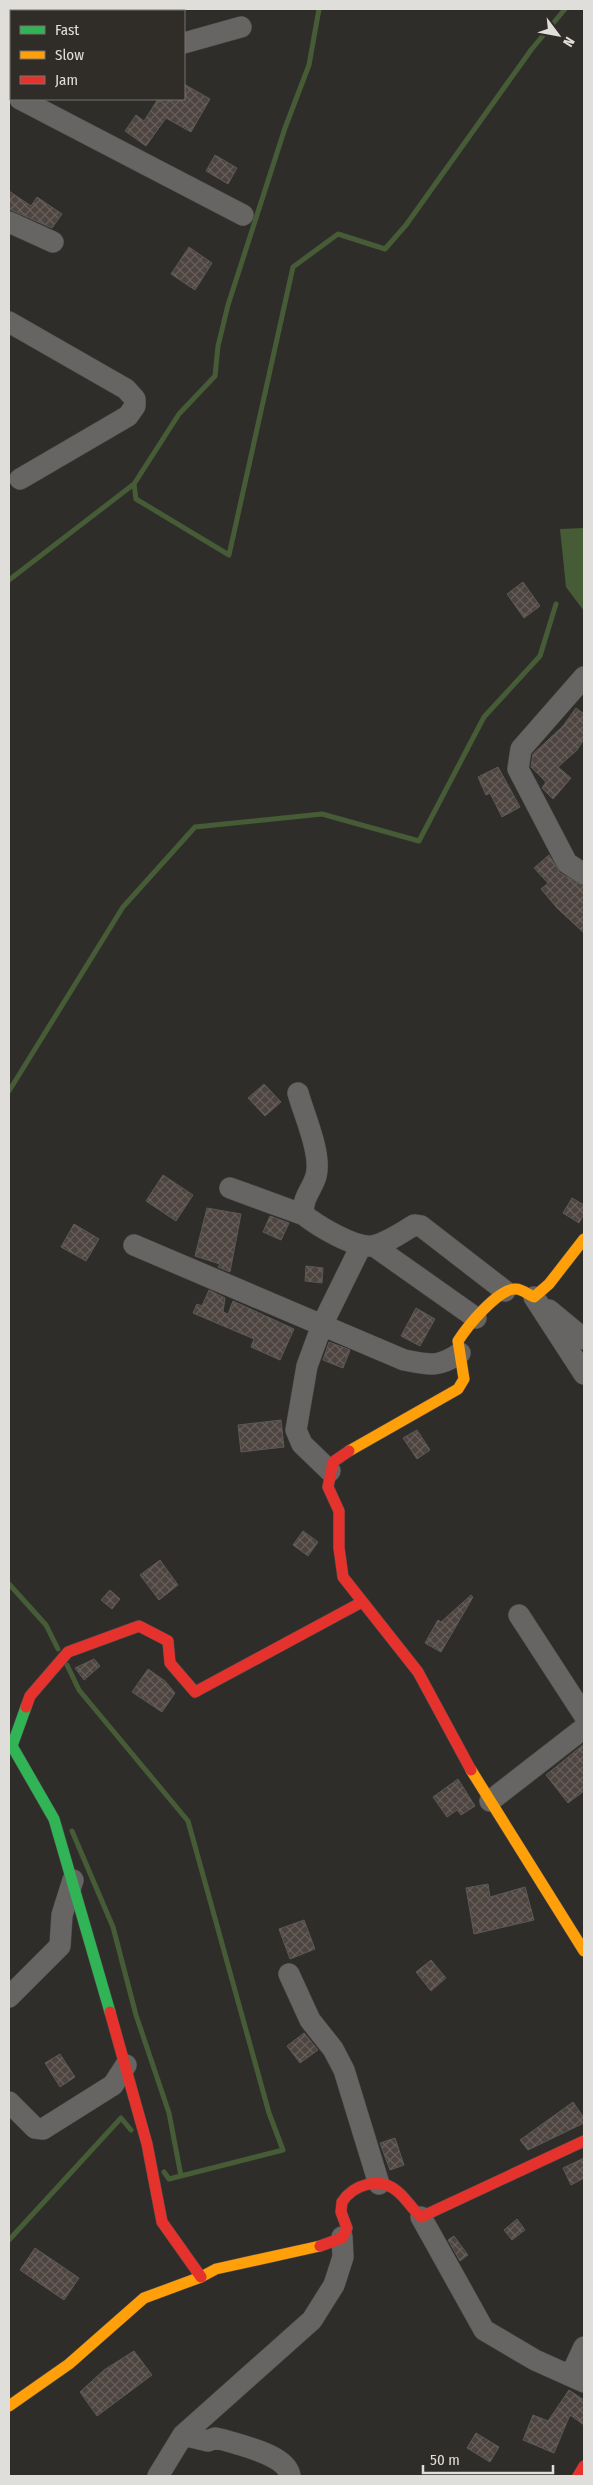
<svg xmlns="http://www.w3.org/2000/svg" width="593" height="2485" font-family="'Fira Sans Condensed',sans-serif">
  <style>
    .water { fill: #465c36 }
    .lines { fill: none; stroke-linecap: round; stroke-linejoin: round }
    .stream { stroke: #465c36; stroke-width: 5 }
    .building { fill: url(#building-cross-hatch); stroke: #5b5957 }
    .street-casing { stroke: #4b4a48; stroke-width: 22 }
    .fast-casing { stroke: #4b4a48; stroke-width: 12 }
    .slow-casing { stroke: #4b4a48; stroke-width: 12 }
    .jam-casing { stroke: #4b4a48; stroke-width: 12 }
    .street { stroke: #666564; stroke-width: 21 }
    .fast { stroke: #30b455; stroke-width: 11 }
    .slow { stroke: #ff9f0a; stroke-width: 11 }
    .jam { stroke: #e5322d; stroke-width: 11 }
  </style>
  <defs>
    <pattern id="building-cross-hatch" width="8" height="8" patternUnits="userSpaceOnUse" patternTransform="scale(1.25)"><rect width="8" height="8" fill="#4e4440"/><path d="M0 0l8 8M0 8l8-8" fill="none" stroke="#675f5b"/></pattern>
  </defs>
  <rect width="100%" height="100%" fill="#2f2d2a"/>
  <path class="water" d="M584 528V611L566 587 560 529Z"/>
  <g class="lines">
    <path class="stream" d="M319 9 309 65 285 128 228 305 218 346 215 376 179 414 134 484 136 499 229 555 293 267 338 234 385 249 406 225 531 50 565 9
      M9 580 134 484
      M9 1091 123 907 195 827 322 814 419 841 484 717 540 656 556 604
      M9 1584 46 1625 58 1649
      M67 1665 79 1690 188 1821 269 2113 283 2150 169 2179 164 2172
      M72 1831 113 1927 136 2015 169 2113 181 2176
      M9 2240 121 2118 131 2130"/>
  </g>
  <path class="building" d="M184 84 210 99 191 132 166 118 146 146 125 131 136 115 144 121 158 99H184Z
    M215 155 237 168 228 184 206 171Z
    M9 191 31 206 37 197 62 214 52 228 9 209Z
    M189 247 212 263 195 290 171 274Z
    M523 582 540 606 524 618 507 594Z
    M576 708 584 714V739L577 750 558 767 571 778 553 799 542 788 546 782 531 767 533 754 563 726Z
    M498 767 520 807 502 817 490 793 486 795 478 777Z
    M549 855 560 873 584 886V933L557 908 541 889 548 883 534 868Z
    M264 1084 281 1102 265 1116 248 1098Z
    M163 1175 193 1195 176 1221 146 1201Z
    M572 1198 584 1205V1214L579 1223 563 1213Z
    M207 1208 241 1214 230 1272 218 1267 220 1264 195 1256Z
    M270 1216 289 1223 281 1240 263 1232Z
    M74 1224 99 1239 86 1261 61 1247Z
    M306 1266 323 1268 322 1283 305 1281Z
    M209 1290 225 1298 223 1312 228 1314 233 1301 294 1329 280 1360 251 1347 254 1339 193 1313 197 1304 202 1306Z
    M416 1308 435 1319 420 1346 401 1336Z
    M329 1342 350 1350 343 1368 323 1360Z
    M281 1420 284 1447 241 1452 238 1425Z
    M417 1430 430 1450 417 1459 403 1438Z
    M303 1531 318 1542 308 1556 293 1545Z
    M160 1560 178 1585 159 1600 140 1575Z
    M110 1590 120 1599 112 1609 101 1600Z
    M471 1595 473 1597 441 1652 425 1643 438 1620 441 1622Z
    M94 1659 100 1666 84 1680 75 1668Z
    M148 1669 165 1681 175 1693 162 1712 132 1692Z
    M584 1744V1791L568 1803 546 1775Z
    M458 1779 475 1806 461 1815 457 1810 447 1817 433 1797Z
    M488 1884 490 1897 525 1887 534 1920 474 1934 466 1888Z
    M304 1920 315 1949 290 1959 279 1929Z
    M431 1960 446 1978 431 1991 416 1972Z
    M304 2033 318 2050 300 2063 287 2046Z
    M60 2054 75 2077 60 2087 45 2063Z
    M573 2102 584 2118V2123L528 2150 520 2140Z
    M395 2138 404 2165 390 2170 380 2143Z
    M584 2158V2178L571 2185 563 2168Z
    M517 2219 525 2230 512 2240 504 2230Z
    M454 2236 468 2255 460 2261 448 2240Z
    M35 2248 79 2278 64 2300 20 2270Z
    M134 2351 152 2375 97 2416 80 2392 104 2370Z
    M569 2390 584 2400V2425L570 2415 554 2453 523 2440 533 2415 548 2421Z
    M476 2433 499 2447 490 2462 467 2448Z"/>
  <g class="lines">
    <defs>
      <path id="street" d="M184 43 241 27
        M9 46 11 44
        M9 66V72
        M20 99 243 215
        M9 222 53 242
        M9 322 126 389 135 399V406L128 416 20 479
        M584 677 521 749 518 769 567 863 584 874
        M298 1093C304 1115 322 1154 316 1176 312 1190 301 1199 304 1215 318 1226 354 1248 372 1246 385 1244 403 1232 414 1225L421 1226 505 1291
        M230 1188 304 1215
        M134 1245 404 1360C429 1365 438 1368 460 1353
        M374 1246 476 1318
        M534 1297 584 1374
        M549 1310 584 1339
        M330 1471 302 1444 296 1430 307 1366 322 1325 361 1246
        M519 1615 584 1715
        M490 1801 584 1728
        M289 1974 310 2020 333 2049 344 2070 379 2184
        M9 1997 60 1946 62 1915 73 1880
        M9 2102 35 2128 43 2129 113 2085 126 2065
        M421 2217 484 2330 535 2360 584 2382
        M571 2375 584 2347
        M183 2435 312 2320 334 2285 343 2257 342 2237
        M158 2476 183 2435 208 2441 215 2438 224 2440C243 2446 287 2455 290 2476"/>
      <path id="fast" d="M26 1707 12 1746 54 1819 110 2012"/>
      <path id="slow" d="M349 1451 458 1389 464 1379 458 1341C467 1327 498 1288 516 1289 522 1289 529 1295 534 1297L549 1284 584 1239
        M471 1770 584 1951
        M9 2406 69 2364 144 2298 201 2277 216 2269 320 2246"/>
      <path id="jam" d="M349 1451 333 1462 328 1487 339 1511V1548L343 1577 418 1672 471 1770
        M26 1707 30 1696 68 1652 139 1626 168 1641 170 1663 195 1692 362 1602
        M110 2012 147 2144 162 2222 201 2277
        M320 2246 342 2238 347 2228 341 2212 342 2202C353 2185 379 2176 397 2191 406 2198 412 2209 421 2217L584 2141
        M578 2476 584 2466"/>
    </defs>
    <use href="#street" class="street-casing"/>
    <use href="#fast" class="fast-casing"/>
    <use href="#slow" class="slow-casing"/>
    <use href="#jam" class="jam-casing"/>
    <use href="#street" class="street"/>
    <use href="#fast" class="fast"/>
    <use href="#slow" class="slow"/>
    <use href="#jam" class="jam"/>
  </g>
  <rect width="593" height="2485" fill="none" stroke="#e0dedb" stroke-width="20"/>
  <rect x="10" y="10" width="175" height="90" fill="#302d29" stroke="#767470"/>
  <rect x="20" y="26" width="25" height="8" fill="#30b455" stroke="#767470"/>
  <text x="55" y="35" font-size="15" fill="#e0dedb">Fast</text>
  <rect x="20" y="51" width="25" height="8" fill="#ff9f0a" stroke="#767470"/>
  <text x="55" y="60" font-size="15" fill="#e0dedb">Slow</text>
  <rect x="20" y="76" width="25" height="8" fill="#e5322d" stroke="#767470"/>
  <text x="55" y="85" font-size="15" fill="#e0dedb">Jam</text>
  <g transform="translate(558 35) rotate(122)" stroke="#302d29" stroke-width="4" paint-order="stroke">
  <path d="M0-4L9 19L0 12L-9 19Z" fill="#e0dedb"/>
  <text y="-8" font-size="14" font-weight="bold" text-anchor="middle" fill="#e0dedb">N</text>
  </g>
  <path d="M423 2465v8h130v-8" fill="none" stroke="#e0dedb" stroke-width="2.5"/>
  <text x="430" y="2465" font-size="15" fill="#e0dedb" stroke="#302d29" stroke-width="4" paint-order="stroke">50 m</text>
</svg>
